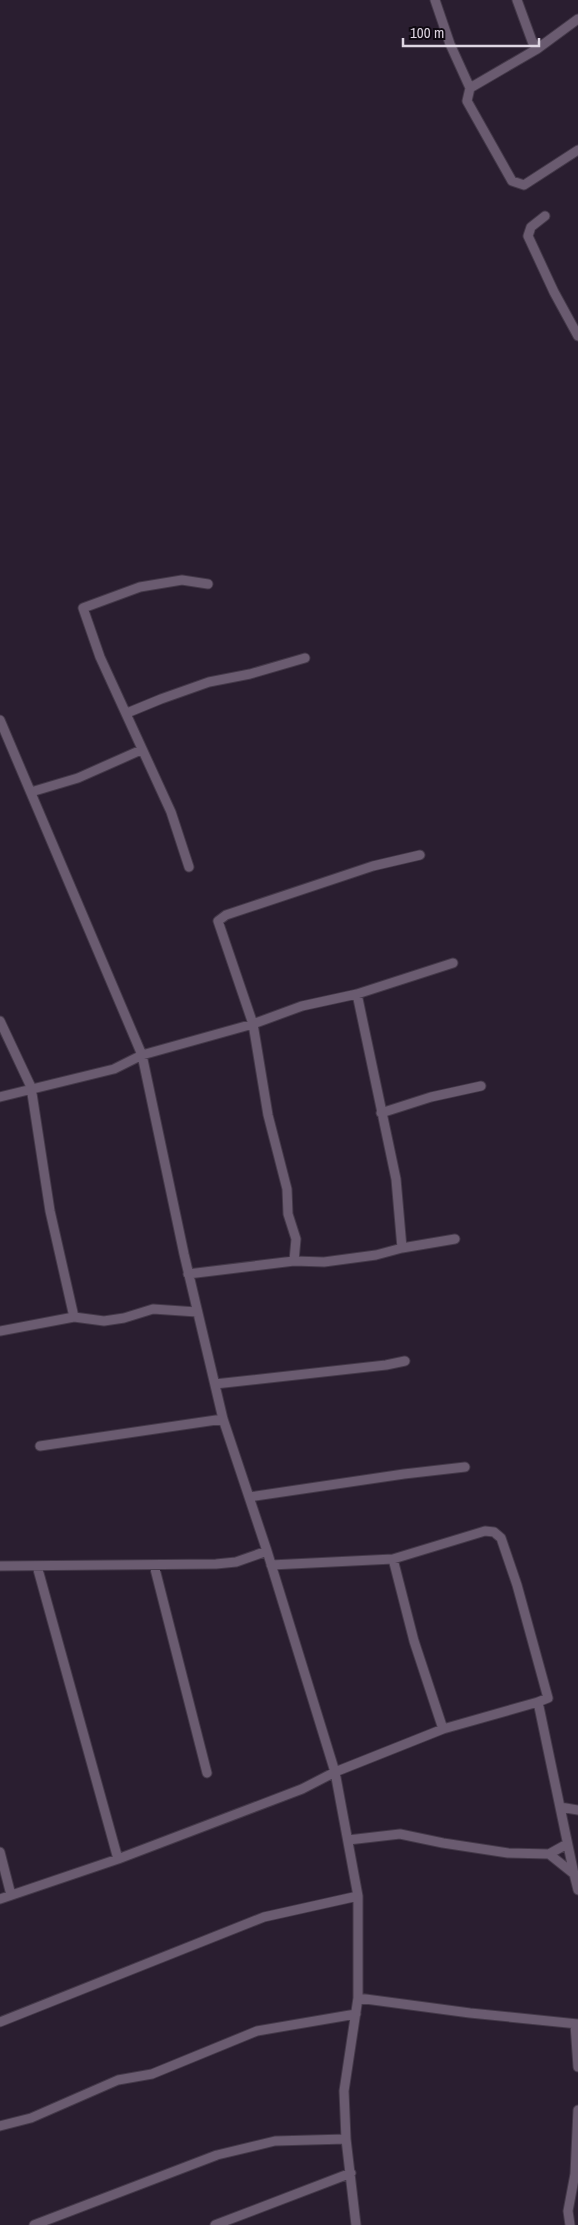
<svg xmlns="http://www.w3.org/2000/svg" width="578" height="2225" font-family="'Archivo Narrow',sans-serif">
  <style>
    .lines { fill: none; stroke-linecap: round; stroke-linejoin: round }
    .minor-casing { stroke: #443949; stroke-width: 11 }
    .minor { stroke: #6a5b70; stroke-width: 9 }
  </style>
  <rect width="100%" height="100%" fill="#2a1e30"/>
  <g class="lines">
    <defs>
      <path id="minor" d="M435 0 450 44 470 88
        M517 0 532 41 537 49 578 19
        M537 49 470 88 467 101 512 181 524 185 578 150
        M545 216 531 227 528 236 554 292 578 336
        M127 713 161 699 209 682 250 674 305 658
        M0 720 142 1055 184 1254 223 1419 267 1551 335 1772 358 1896V1998L344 2091 346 2139 356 2225
        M31 792 78 778 141 750
        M189 867 171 812 100 657 83 608 140 587 182 580 208 584
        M357 994 453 963
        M0 1021 31 1087 50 1211 74 1317
        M0 1097 114 1069 142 1055 253 1024 302 1006 357 994 396 1179 402 1248 376 1255 324 1262 294 1261 188 1274
        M381 1113 431 1097 481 1086
        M402 1248 455 1239
        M294 1261 296 1239 288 1214 287 1189 268 1115 253 1024 218 921 226 915 373 866 420 855
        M0 1331 74 1317 104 1321 124 1318 153 1309 197 1312
        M215 1384 386 1365 405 1361
        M40 1446 223 1419
        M249 1497 404 1474 465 1467
        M393 1559 414 1641 443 1729
        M154 1565 207 1773
        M271 1565 393 1559 485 1531 494 1532 501 1538 517 1585 548 1698 538 1702 574 1874
        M0 1566 216 1564 236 1562 267 1551
        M37 1566 118 1859
        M560 1807 578 1810
        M348 1840 400 1834 443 1843 508 1853 549 1854 567 1844
        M0 1852 11 1895
        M549 1854 574 1874 578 1890
        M0 1899 118 1859 302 1789 335 1772 443 1729 538 1702
        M358 1998 470 2013 578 2024
        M0 2022 264 1917 358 1896
        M575 2024 578 2067
        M0 2126 31 2118 118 2080 152 2074 257 2031 356 2014
        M34 2225 217 2155 275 2141 346 2139
        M215 2225 351 2173
        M570 2225 568 2211 575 2174 578 2110"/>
    </defs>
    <use href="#minor" class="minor-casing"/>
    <use href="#minor" class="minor"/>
  </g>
  <path d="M403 38v8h136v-8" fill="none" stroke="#dfd6e3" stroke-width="2.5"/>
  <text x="410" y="38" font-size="15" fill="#dfd6e3" stroke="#100a12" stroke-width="4" paint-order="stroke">100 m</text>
</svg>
